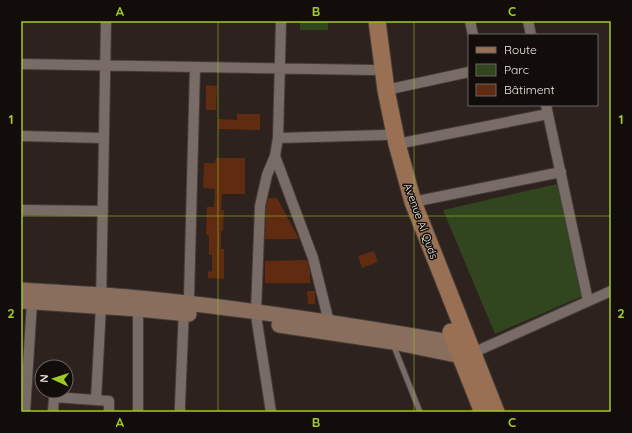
<svg xmlns="http://www.w3.org/2000/svg" width="632" height="433" font-family="Quicksand,sans-serif">
  <style>
    .green { fill: #31451e }
    .building { fill: #5f2c11 }
    .lines { fill: none; stroke-linecap: round; stroke-linejoin: round }
    .lane-casing { stroke: #453d39; stroke-width: 7 }
    .street-casing { stroke: #453d39; stroke-width: 12 }
    .secondary-casing { stroke: #453d39; stroke-width: 17 }
    .primary-casing { stroke: #453d39; stroke-width: 19 }
    .lane { stroke: #796c66; stroke-width: 5 }
    .street { stroke: #796c66; stroke-width: 10 }
    .secondary { stroke: #896e5d; stroke-width: 15 }
    .primary { stroke: #997054; stroke-width: 17 }
    .grid { fill: none; stroke: #a0c92b; stroke-width: 1; stroke-opacity: 0.55 }
    .labels { text-anchor: middle; dominant-baseline: central; stroke-width: 3; stroke-linejoin: round; paint-order: stroke }
    .street-label { font-size: 11px; fill: #f1eae6; stroke: #120d0b }
    .neatline { fill: none; stroke: #a0c92b; stroke-width: 1.5 }
    .grid-label { font-size: 13px; text-anchor: middle; font-weight: bold; fill: #a0c92b }
  </style>
  <rect width="100%" height="100%" fill="#2d221d"/>
  <path class="green" d="M300 21H328V30H300Z
    M557 184 585 295 495 334 443 210Z"/>
  <path class="building" d="M206 85 217 86 216 110H206Z
    M237 114H260V130L218 129V119L237 120Z
    M216 158H245V194H222L221 210H224L223 231H221V249H224V279L208 278V271L212 272V255H209V235H206L207 207H214L215 189 203 188 204 163H215Z
    M268 198H277L299 239H265L266 207Z
    M374 251 378 262 362 268 358 256Z
    M307 260 310 272V283H265V261Z
    M307 291H315V304H308Z"/>
  <g class="lines">
    <defs>
      <path id="lane" d="M393 344 420 412"/>
      <path id="street" d="M470 21 473 35
        M528 21 531 35
        M21 64 373 70
        M386 90 469 72
        M546 105 588 301
        M21 136 104 138
        M278 138 385 135
        M397 144 548 114
        M275 156 313 258 329 322
        M413 202 561 172
        M21 210 103 211
        M189 297 195 67
        M138 304V412
        M477 351 611 291
        M96 400 101 306 106 21
        M25 412 32 302
        M53 412 54 397 109 401V412
        M180 412V405L184 308
        M271 412 257 322 256 312 260 206 267 175 275 156 278 138 281 21"/>
      <path id="secondary" d="M21 290C60 293 100 294 139 298 245 308 351 325 456 343L466 347
        M21 301 138 309 189 314
        M279 325 393 342 461 356 470 354"/>
      <path id="primary" d="M377 21 386 90 397 144 413 202 496 412
        M451 332 482 410"/>
    </defs>
    <use href="#lane" class="lane-casing"/>
    <use href="#street" class="street-casing"/>
    <use href="#secondary" class="secondary-casing"/>
    <use href="#primary" class="primary-casing"/>
    <use href="#lane" class="lane"/>
    <use href="#street" class="street"/>
    <use href="#secondary" class="secondary"/>
    <use href="#primary" class="primary"/>
  </g>
  <path class="grid" d="M218 21V412M414 21V412M21 216H611"/>
  <g class="labels">
    <g class="street-label">
      <text transform="translate(421 221) rotate(70)">Avenue Al Quds</text>
    </g>
  </g>
  <rect width="632" height="433" fill="none" stroke="#120d0b" stroke-width="44"/>
  <rect x="468" y="34" width="130" height="72" fill="#120d0b" stroke="#6b6563"/>
  <rect x="476" y="47" width="20" height="6" fill="#997054" stroke="#6b6563"/>
  <text x="504" y="54" font-size="12" fill="#f1eae6">Route</text>
  <rect x="476" y="64" width="20" height="12" fill="#31451e" stroke="#6b6563"/>
  <text x="504" y="74" font-size="12" fill="#f1eae6">Parc</text>
  <rect x="476" y="84" width="20" height="12" fill="#5f2c11" stroke="#6b6563"/>
  <text x="504" y="94" font-size="12" fill="#f1eae6">Bâtiment</text>
  <g transform="translate(54 379) rotate(273)"><circle r="19" fill="#120d0b" stroke="#6b6563"/>
  <path d="M0-3L7 15L0 10L-7 15Z" fill="#a0c92b"/>
  <text y="-6" font-size="11" font-weight="bold" text-anchor="middle" fill="#f1eae6">N</text>
  </g>
  <rect x="22" y="22" width="588" height="389" class="neatline"/>
  <g class="grid-label">
    <text x="120" y="16">A</text>
    <text x="316" y="16">B</text>
    <text x="512" y="16">C</text>
    <text x="11" y="124">1</text>
    <text x="621" y="124">1</text>
    <text x="11" y="318">2</text>
    <text x="621" y="318">2</text>
    <text x="120" y="427">A</text>
    <text x="316" y="427">B</text>
    <text x="512" y="427">C</text>
  </g>
</svg>
